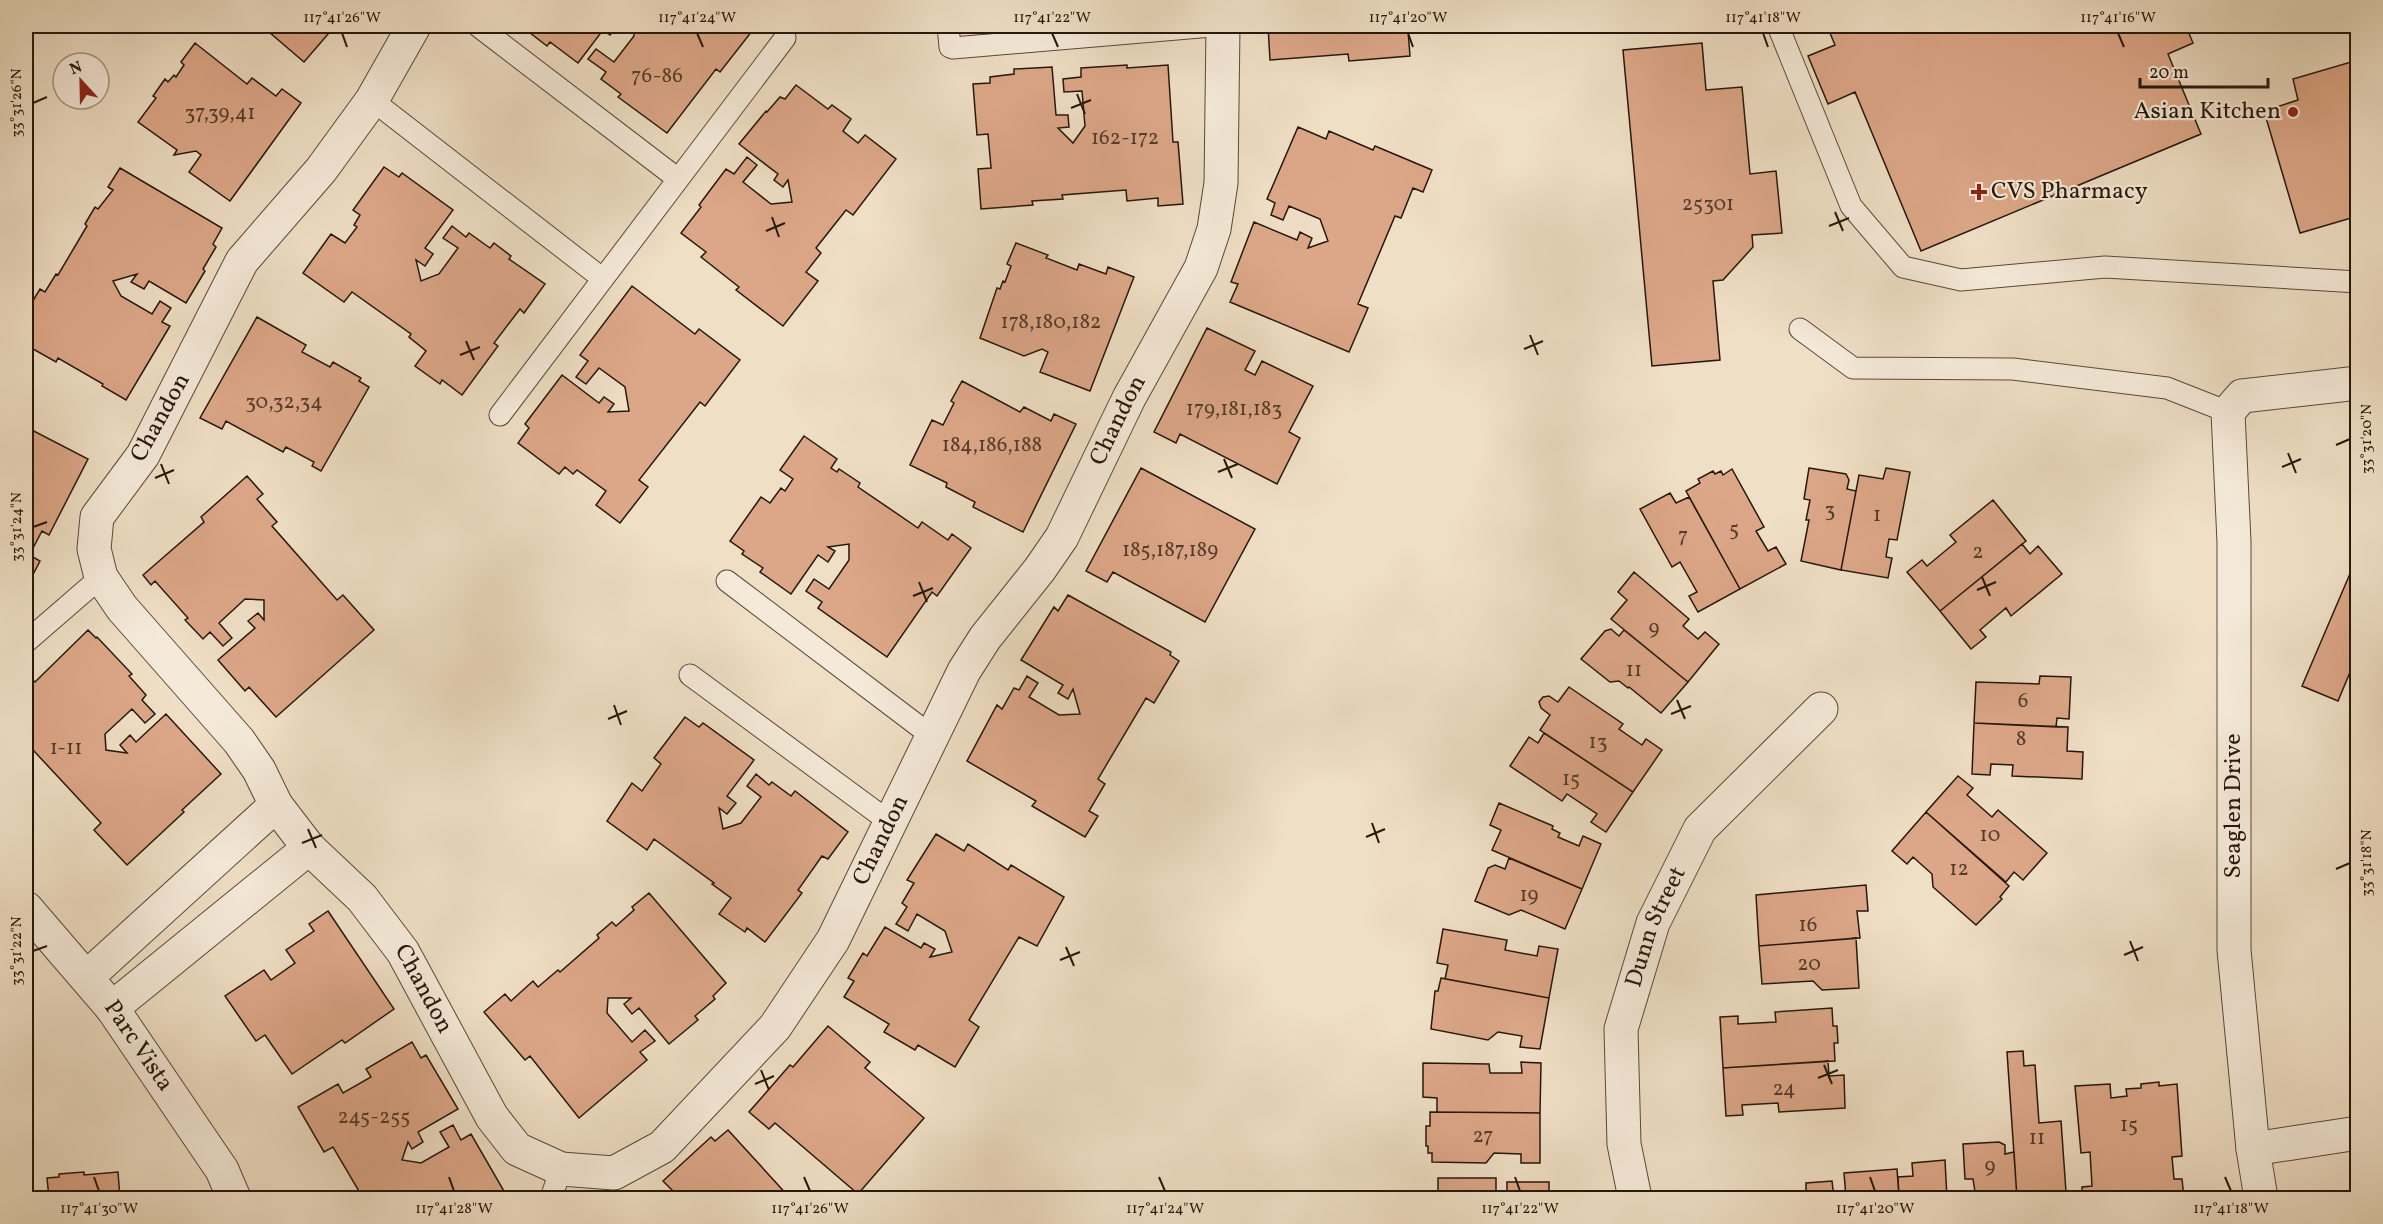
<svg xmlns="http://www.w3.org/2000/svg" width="2383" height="1224" font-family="Vollkorn,serif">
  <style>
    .building { fill: #dca788; stroke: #26170b; stroke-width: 1.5 }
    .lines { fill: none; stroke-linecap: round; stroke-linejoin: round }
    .service-casing { stroke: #58493a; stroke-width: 23 }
    .minor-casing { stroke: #58493a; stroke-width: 35 }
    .tertiary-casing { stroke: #58493a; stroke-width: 35 }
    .service { stroke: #f5ead9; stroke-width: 21 }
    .minor { stroke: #f5ead9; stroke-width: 33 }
    .tertiary { stroke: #f5ead9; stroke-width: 33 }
    .ticks { fill: none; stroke: #26170b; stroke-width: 2 }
    .poi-dot { fill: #8f2418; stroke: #f5ead9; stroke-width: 2 }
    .labels { text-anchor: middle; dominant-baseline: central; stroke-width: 4.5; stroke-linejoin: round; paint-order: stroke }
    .number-label { font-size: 21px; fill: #543b2a }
    .poi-label { font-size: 24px; fill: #26170b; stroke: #f5ead9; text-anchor: end }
    .street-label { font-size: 24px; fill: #26170b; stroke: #f5ead9 }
    .neatline { fill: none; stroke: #26170b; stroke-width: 2 }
    .ticks-label { font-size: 15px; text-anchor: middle; fill: #26170b }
  </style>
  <rect width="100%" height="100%" fill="#efdfc5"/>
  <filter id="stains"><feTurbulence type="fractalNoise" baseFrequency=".00333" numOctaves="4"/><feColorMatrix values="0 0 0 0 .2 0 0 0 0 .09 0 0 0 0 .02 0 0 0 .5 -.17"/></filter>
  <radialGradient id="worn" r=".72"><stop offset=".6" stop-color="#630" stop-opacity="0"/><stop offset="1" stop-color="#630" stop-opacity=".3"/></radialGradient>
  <path class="building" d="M262 26H335L304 62Z
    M527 26H617L610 35 603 30 578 63 550 42 547 46 525 29Z
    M633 26H756L720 72 716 69 667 133 618 97 621 94 601 79 606 72 588 59 596 49 614 62 634 36Z
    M1268 26H1398V30H1408L1410 56 1349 61 1348 54 1270 60Z
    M1827 26H2186L2193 43 2168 54 2201 134 1921 251 1855 92 1828 104 1808 56 1835 45Z
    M195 43 247 84 252 78 276 96 282 89 301 103 230 201 189 172 201 155 196 151 174 155 177 150 138 122 156 98 153 96 165 79 168 82 174 75 176 77 184 65 181 62Z
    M1702 43 1706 90 1742 87 1750 174 1776 171 1782 233 1752 235 1753 247 1723 280 1713 281 1720 360 1652 366 1623 50Z
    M2358 60V216L2300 233 2264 111 2298 100 2293 79Z
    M1127 65V68L1168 65 1173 142H1178L1183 204 1158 206V198L1127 201 1126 190 1062 195 1063 199 1032 201 1033 205 981 209 978 169 991 168 988 134 977 135 973 84 990 83V77L1014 74V69L1052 67 1056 115H1068L1069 127 1058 128 1073 143 1085 126 1082 91 1064 92 1063 79 1081 77V68Z
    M796 85 828 109 832 105 851 119 843 131 858 143 865 135 896 159 853 215 846 210 816 248 821 253 806 272 818 281 783 326 736 290 739 287 701 257 706 252 681 233 701 207 699 205 726 169 734 174 747 157 757 165 743 182 771 204 792 202 788 180 783 187 774 180 778 174 739 144 766 111 767 112 780 97 785 99Z
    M1298 127 1326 139 1329 131 1373 150 1375 146 1432 170 1423 192 1413 188 1401 218 1395 216 1358 304 1368 308 1349 352 1230 302 1238 284 1231 282 1254 222 1297 240 1300 232 1312 238 1308 248 1328 241 1320 219 1289 206 1283 220 1271 215 1275 203 1267 199Z
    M384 167 399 177 402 173 453 210 425 248 433 254 425 266 416 260 421 281 439 274 458 248 443 238 452 226 466 237 469 233 490 248 494 243 511 256 509 259 545 284 524 313 520 309 494 343 498 346 462 395 442 380 440 384 415 366 426 351 409 337 411 334 352 292 344 302 303 273 331 234 345 243 357 227 354 225 360 215 353 210Z
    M120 168 222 228 213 244 216 247 203 269 205 271 186 303 149 281 144 289 131 282 137 274 113 281 121 296 152 314 160 301 171 308 162 322 170 326 126 400 102 386 103 384 58 358 56 362 26 345V312L40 289 45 292 56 274 58 275 87 226 85 224 95 207 98 209 113 190 108 187Z
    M1016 243 1048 255 1046 258 1077 270 1079 264 1106 274 1108 267 1134 277 1090 391 1040 372 1048 352 1042 349 1024 356 980 338 997 288 1000 289 1003 281 1005 282 1011 266 1007 264Z
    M632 286 695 334 699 329 740 360 705 406 700 402 639 480 648 487 620 523 596 505 606 491 577 470 573 474 565 467 559 474 518 443 529 428 525 424 562 375 599 403 604 397 614 404 608 412 629 411 625 387 599 368 586 384 576 377 588 361 580 355Z
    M257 317 306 345 302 352 330 367 333 362 361 378 359 381 369 387 321 471 312 466 314 462 286 447 283 452 226 421 222 429 200 418Z
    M1207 328 1255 351 1245 370 1255 375 1262 361 1313 386 1289 432 1300 438 1277 484 1180 434 1176 443 1154 432Z
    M962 381 1020 412 1024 407 1051 421 1054 414 1076 424 1023 532 973 507 975 502 946 487 947 483 910 465 932 420 943 425 954 403 951 401Z
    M26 427 88 459 49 535 42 531 32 550 26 547V534L31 524 26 521Z
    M804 436 837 459 831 468 837 472 839 469 860 483 858 487 918 528 922 522 948 540 952 534 971 548 937 596 932 592 887 657 818 608 822 602 806 591 814 579 829 589 849 560V544L828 547 835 551 828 562 818 555 791 594 760 572 763 568 742 554 744 551 730 541 761 497 770 503 781 488 785 491 793 479 780 470Z
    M1141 468 1255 529 1205 622 1113 572 1107 582 1086 571Z
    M1809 468 1846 474 1849 480 1847 489 1856 491 1841 570 1801 561 1809 520H1806L1810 500 1804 499Z
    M1886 468 1910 472 1897 540 1889 539 1886 557 1892 558 1888 578 1841 570 1859 475 1883 479Z
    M1732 469 1764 527 1756 531 1768 551 1776 547 1786 564 1740 589 1686 491 1700 483 1698 479 1713 471 1715 474 1721 471 1723 475Z
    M247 476 263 494 257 499 277 522 272 526 337 600 343 595 374 630 276 717 249 687 245 691 218 660 255 628 248 621 258 613 264 620V600L245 599 219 623 232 638 223 646 210 632 203 639 185 620 188 618 155 581 151 585 143 575 204 522 201 517Z
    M1670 493 1676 503 1689 497 1740 589 1698 612 1689 596 1697 592 1680 562 1672 567 1640 509Z
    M1993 500 2026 541 1940 611 1907 572 1922 560 1927 566 1956 542 1950 535Z
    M2022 544 2030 554 2038 546 2062 574 2011 616 2006 608 1980 630 1986 637 1971 649 1940 611Z
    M26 553 40 561 26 588Z
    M2358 555V653L2338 701 2302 686Z
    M1634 572 1689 619 1683 626 1698 639 1705 632 1719 644 1688 682 1611 619 1627 600 1618 592Z
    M1068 595 1171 652 1170 655 1179 661 1154 703 1146 698 1098 779 1105 784 1089 811 1098 816 1085 837 1032 806 1036 801 967 761 997 705 1002 709 1014 688 1019 690 1027 676 1038 683 1029 697 1059 715 1080 714 1073 689 1068 699 1058 693 1063 685 1021 660 1054 607 1058 611Z
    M1611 629 1619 636 1624 630 1688 682 1661 713 1629 687 1628 688 1619 681 1610 682 1581 659 1605 631Z
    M88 630 96 638 97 637 132 674 129 676 146 695 142 700 155 714 145 723 132 709 105 734 106 750 127 753 120 745 130 735 136 742 166 714 221 774 182 810 184 812 127 865 94 830 101 823 34 751 26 759V681L30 677 35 682Z
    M2040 676 2071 677 2069 719 2057 718 2056 727 1974 723 1976 682 2039 684Z
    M1569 687 1623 724 1619 729 1642 745 1646 739 1662 750 1633 792 1540 730 1550 715 1541 708 1539 702 1543 697 1549 696 1558 702Z
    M685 717 699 727 703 723 754 760 727 796 736 803 727 814 719 808 723 829 741 823 761 797 747 786 756 774 769 785 772 782 791 796 795 791 848 832 828 859 822 856 798 890 802 893 765 942 747 928 745 932 719 914 731 898 712 884 714 883 654 839 647 850 607 821 632 783 642 791 661 764 654 758Z
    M1974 723 2068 727 2067 751 2083 752 2082 779 2012 776 2013 765 1991 764 1990 775 1972 774Z
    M1544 733 1633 792 1606 832 1591 822 1597 814 1567 794 1562 801 1510 766 1529 737 1538 743Z
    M1958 776 1973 788 1967 795 1992 817 1998 810 2047 853 2023 880 2014 872 2006 882 1926 812Z
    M1499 803 1553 826 1552 829 1560 833 1558 837 1579 846 1583 836 1601 844 1582 889 1492 850 1501 830 1490 825Z
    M1926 812 2009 886 2000 897 2002 899 1976 925 1933 887 1932 874 1913 857 1907 864 1892 851Z
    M936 834 964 851 968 844 1008 870 1011 865 1064 897 1037 946 1019 937 969 1020 979 1027 955 1067 918 1045 915 1050 884 1032 889 1024 844 997 854 981 848 978 863 953 867 956 885 927 921 948 924 943 935 949 930 957 952 952 945 931 917 914 908 931 896 924 907 907 902 903 914 883 907 880Z
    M1509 858 1582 889 1565 929 1521 910 1509 915 1475 901 1488 868 1495 865 1505 869Z
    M1866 885 1868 911H1857L1860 938 1759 946 1756 895Z
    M649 893 726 983 713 996 715 999 695 1016 698 1020 669 1044 639 1008 632 1014 624 1004 631 998H608L607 1013 632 1042 645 1030 655 1041 640 1052 647 1060 579 1118 530 1056 525 1060 484 1012 505 994 511 1001 533 981 538 987 558 970 560 972 599 938 597 935 612 922 616 926 634 910 632 907Z
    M328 911 394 1009 345 1043 342 1040 292 1074 265 1035 256 1041 225 996 264 970 271 980 295 963 286 950 314 931 309 924Z
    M1443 929 1507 940 1505 950 1537 956 1539 946 1558 949 1549 998 1445 979 1448 965 1437 963Z
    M1856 938 1859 988 1822 990 1813 981 1762 984 1759 946Z
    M1441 978 1549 998 1540 1049 1520 1047 1522 1036 1498 1032 1488 1040 1431 1029 1435 991H1438Z
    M1832 1008 1833 1026H1837L1838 1043H1834L1835 1061 1723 1068 1720 1017 1738 1016V1024L1776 1022 1775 1012Z
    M828 1026 870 1062 865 1068 924 1118 858 1194 775 1123 769 1129 749 1112 790 1065 793 1067Z
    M412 1042 421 1058 426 1055 458 1109 418 1132 423 1142 412 1149 408 1142 402 1160 421 1163 449 1147 440 1132 453 1125 461 1140 471 1134 508 1198H363L333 1147 324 1152 298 1107 338 1084 343 1093 371 1077 366 1069Z
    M2023 1051 2024 1066 2035 1065 2039 1123 2061 1121 2066 1192H2057V1198H2017L2007 1052Z
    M1828 1061 1829 1076 1844 1075 1845 1108 1779 1112 1778 1103 1742 1105 1743 1115 1726 1116 1723 1068Z
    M1521 1062 1541 1063 1540 1113 1437 1112V1098L1423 1097V1063L1489 1064 1490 1073H1522Z
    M2159 1082V1086L2177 1084 2182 1156 2172 1157 2174 1179H2182L2184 1198H2082V1187L2092 1186 2090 1152 2081 1153 2075 1086 2110 1084 2111 1098 2127 1096 2126 1089 2141 1088V1084Z
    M1430 1112 1540 1113V1163H1521V1154L1494 1153 1486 1163 1432 1162V1153H1428V1146H1426V1126H1430Z
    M728 1130 790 1198H680L663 1181 711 1137 715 1141Z
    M1999 1142 2005 1145V1154L2014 1152 2017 1198H1976L1973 1179H1965L1963 1144Z
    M1945 1160 1947 1198H1899L1898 1177 1913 1176 1912 1163Z
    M1897 1169 1899 1198H1846L1844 1173Z
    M84 1172V1175L118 1172 120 1198H49L47 1178 59 1177V1174Z
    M26 1173 31 1174 27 1198H26Z
    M1438 1178H1496V1197L1507 1198V1182H1549V1198H1438Z
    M1832 1181 1834 1198H1781V1196L1806 1194V1183Z"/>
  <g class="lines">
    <defs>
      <path id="service" d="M478 26 678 179
        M948 26 950 47 953 48 1212 26
        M1778 26 1851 206 1903 267 1961 280 2105 267 2358 282
        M372 100 603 279
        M1800 329 1853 368 2013 369 2167 388 2228 412
        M500 415 785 38
        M727 581 933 737
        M26 642 101 577
        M690 675 891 823
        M551 1198 561 1169"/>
      <g id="minor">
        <path id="s1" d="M414 26 372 100 321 170 242 261 143 455 97 517 94 549 101 577 122 608 239 741 259 770 276 805 309 848 362 898 403 952 492 1117 517 1149 561 1169 614 1173 662 1147 775 1027 833 940 964 671 985 638 1040 569 1062 537 1129 398 1201 268 1214 229 1221 183 1223 26"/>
        <path d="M87 977 276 805"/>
        <path d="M112 1008 309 848"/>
        <path d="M2253 1149 2358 1133"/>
        <path id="s2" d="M1635 1198 1624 1144 1621 1029 1653 923 1700 829 1821 709"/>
      </g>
      <g id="tertiary">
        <path id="s3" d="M26 908 112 1008 222 1170 234 1198"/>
        <path d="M2261 1198 2253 1149 2234 950V542L2228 412 2242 396 2358 383"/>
      </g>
    </defs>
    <use href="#service" class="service-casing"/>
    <use href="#minor" class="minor-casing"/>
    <use href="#tertiary" class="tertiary-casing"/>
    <use href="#service" class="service"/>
    <use href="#minor" class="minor"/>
    <use href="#tertiary" class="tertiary"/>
  </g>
  <path class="ticks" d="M342 33 347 47M697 33 703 47M1052 33 1058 47M1408 33 1413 47M1763 33 1768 47M2118 33 2124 47M1077 94 1085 114M33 103 47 97M1071 108 1091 100M1835 212 1843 231M772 217 779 237M1829 226 1849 218M766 231 785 223M1530 335 1538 355M466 341 474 360M1524 349 1543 341M460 355 480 347M2336 445 2350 439M2288 453 2296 473M1224 459 1232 478M161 464 169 484M2282 467 2301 459M1218 472 1238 464M155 478 174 470M33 527 47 522M1982 577 1990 596M919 582 927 602M1977 590 1996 582M913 596 933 588M1677 700 1685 719M614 705 621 725M1671 714 1691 706M608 719 627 711M1372 823 1379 843M308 829 316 848M1366 837 1385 829M302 843 322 835M2336 869 2350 863M2130 941 2138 961M1066 947 1074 966M33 951 47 946M2124 955 2143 947M1060 960 1080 952M1824 1065 1832 1084M761 1070 769 1090M1818 1078 1838 1070M755 1084 774 1076M94 1177 99 1191M449 1177 454 1191M804 1177 810 1191M1159 1177 1165 1191M1515 1177 1520 1191M1870 1177 1875 1191M2225 1177 2231 1191"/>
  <g class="poi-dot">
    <circle cx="2293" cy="112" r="6"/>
    <path d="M1976 183h6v6h6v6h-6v6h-6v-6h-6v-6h6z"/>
  </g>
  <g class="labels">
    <g class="number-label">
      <text x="657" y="76">76-86</text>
      <text x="220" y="113">37,39,41</text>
      <text x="1125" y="138">162-172</text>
      <text x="1708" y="204">25301</text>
      <text x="1051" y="322">178,180,182</text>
      <text x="284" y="402">30,32,34</text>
      <text x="1234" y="409">179,181,183</text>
      <text x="992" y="445">184,186,188</text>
      <text x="1830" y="510">3</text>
      <text x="1877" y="515">1</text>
      <text x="1734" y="529">5</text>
      <text x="1683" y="536">7</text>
      <text x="1170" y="550">185,187,189</text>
      <text x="1978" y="552">2</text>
      <text x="1654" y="628">9</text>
      <text x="1634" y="670">11</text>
      <text x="2023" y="701">6</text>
      <text x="2021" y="739">8</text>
      <text x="1598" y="742">13</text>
      <text x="66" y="748">1-11</text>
      <text x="1571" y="779">15</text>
      <text x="1990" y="835">10</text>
      <text x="1959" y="869">12</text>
      <text x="1529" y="895">19</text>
      <text x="1808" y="925">16</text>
      <text x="1809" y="964">20</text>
      <text x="1784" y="1089">24</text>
      <text x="374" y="1117">245-255</text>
      <text x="2129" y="1125">15</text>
      <text x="1483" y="1136">27</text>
      <text x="2037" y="1138">11</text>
      <text x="1990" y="1166">9</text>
    </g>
    <g class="poi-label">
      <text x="2281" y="112">Asian Kitchen</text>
      <text x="1991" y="192" text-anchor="start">CVS Pharmacy</text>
    </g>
    <g class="street-label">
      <text transform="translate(161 418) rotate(-61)">Chandon</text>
      <text stroke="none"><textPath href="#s1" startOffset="2380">Chandon</textPath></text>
      <text transform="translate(2234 806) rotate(-90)">Seaglen Drive</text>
      <text stroke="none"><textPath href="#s1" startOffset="1896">Chandon</textPath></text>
      <text stroke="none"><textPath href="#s2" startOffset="278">Dunn Street</textPath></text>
      <text stroke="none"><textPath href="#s1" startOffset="1174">Chandon</textPath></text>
      <text stroke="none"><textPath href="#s3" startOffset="178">Parc Vista</textPath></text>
    </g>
  </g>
  <rect width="2383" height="1224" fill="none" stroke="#efdfc5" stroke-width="66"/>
  <g transform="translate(81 81) rotate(338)"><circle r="28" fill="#f5ead9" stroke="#a29687" stroke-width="1.5"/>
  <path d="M0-4.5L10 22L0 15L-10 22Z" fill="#8f2418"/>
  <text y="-9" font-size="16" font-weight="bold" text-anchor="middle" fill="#26170b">N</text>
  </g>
  <path d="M2140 78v9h128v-9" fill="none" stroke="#26170b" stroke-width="3"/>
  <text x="2149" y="78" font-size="18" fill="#26170b" stroke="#f5ead9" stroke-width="4.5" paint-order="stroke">20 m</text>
  <rect x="33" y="33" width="2317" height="1158" class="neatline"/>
  <g class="ticks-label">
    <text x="342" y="22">117°41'26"W</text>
    <text x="697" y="22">117°41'24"W</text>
    <text x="1052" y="22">117°41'22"W</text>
    <text x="1408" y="22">117°41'20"W</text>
    <text x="1763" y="22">117°41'18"W</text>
    <text x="2118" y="22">117°41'16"W</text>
    <text transform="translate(16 103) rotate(-90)" y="5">33°31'26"N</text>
    <text transform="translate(2366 439) rotate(-90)" y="5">33°31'20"N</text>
    <text transform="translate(16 527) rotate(-90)" y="5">33°31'24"N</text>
    <text transform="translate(2366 863) rotate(-90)" y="5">33°31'18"N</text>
    <text transform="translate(16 951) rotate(-90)" y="5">33°31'22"N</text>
    <text x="99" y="1213">117°41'30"W</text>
    <text x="454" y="1213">117°41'28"W</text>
    <text x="810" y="1213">117°41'26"W</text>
    <text x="1165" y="1213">117°41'24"W</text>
    <text x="1520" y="1213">117°41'22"W</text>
    <text x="1875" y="1213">117°41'20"W</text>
    <text x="2231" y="1213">117°41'18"W</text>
  </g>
  <rect width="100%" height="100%" filter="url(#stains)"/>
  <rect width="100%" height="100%" fill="url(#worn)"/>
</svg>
